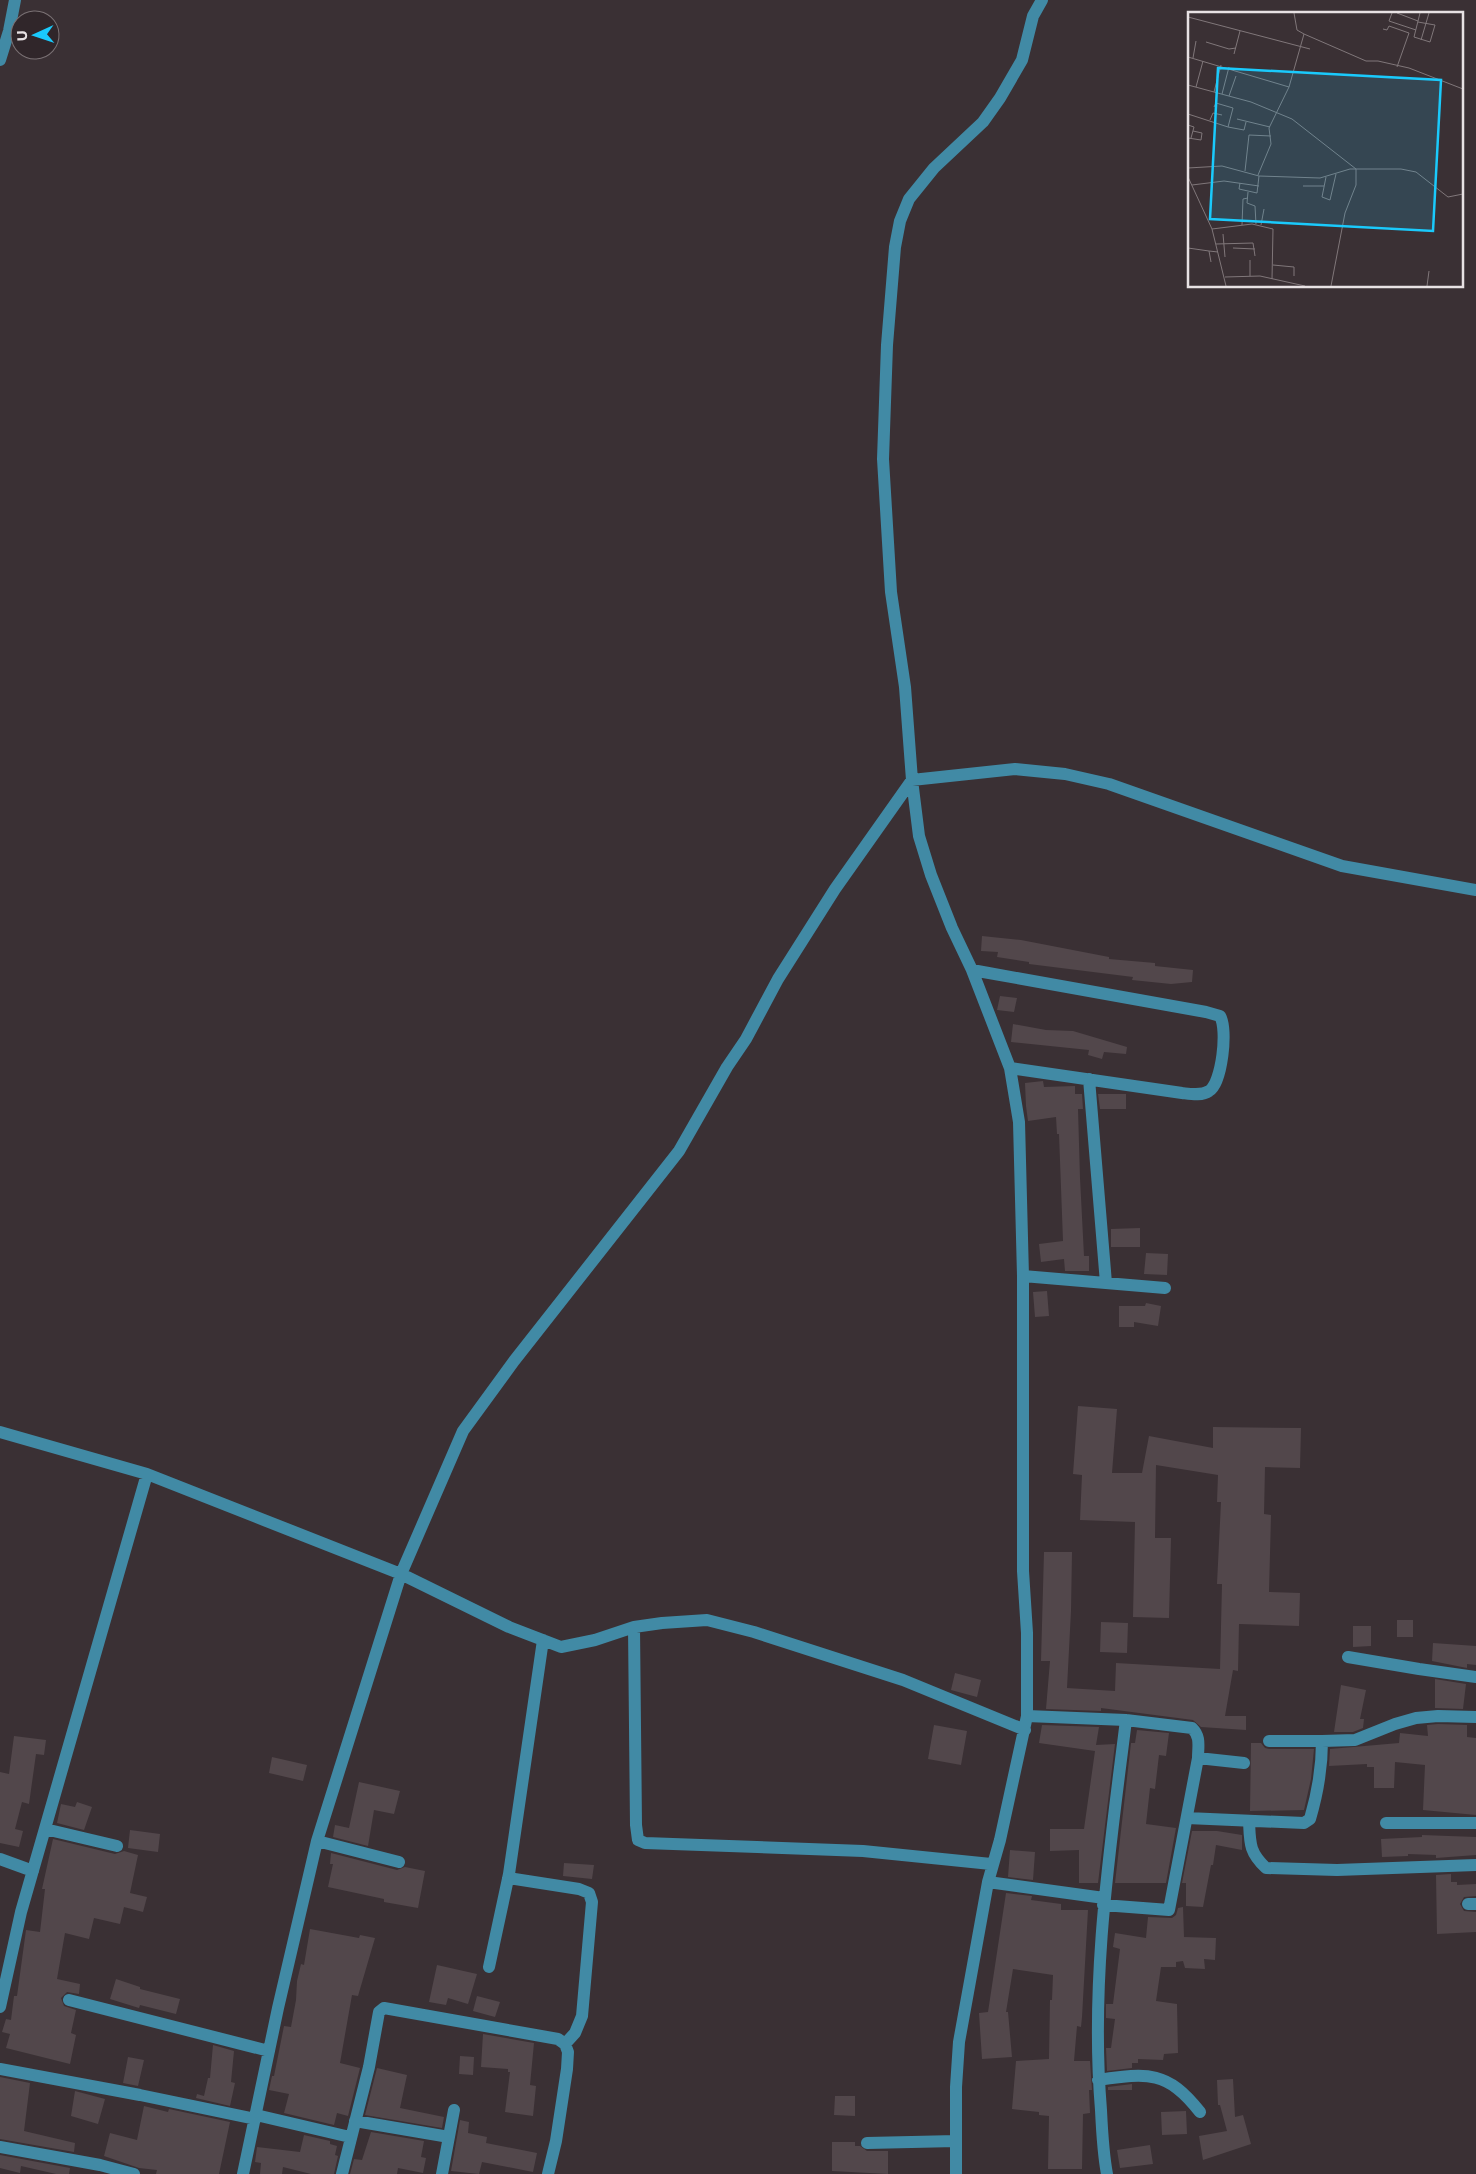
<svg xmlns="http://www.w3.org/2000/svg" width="1476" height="2174" font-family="Montserrat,sans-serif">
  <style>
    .building { fill: #52474b }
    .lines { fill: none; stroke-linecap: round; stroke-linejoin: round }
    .minor { stroke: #418aa5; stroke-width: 12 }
    .inset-road { fill: none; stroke: #80777a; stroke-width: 1 }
    .view { fill: #1acafc; fill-opacity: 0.15; stroke: #1acafc; stroke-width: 2.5 }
    .inset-edge { fill: none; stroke: #e8e2e4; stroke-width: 2.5 }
  </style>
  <rect width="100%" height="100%" fill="#3a3034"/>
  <path class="building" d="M982 936 1021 940 1109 957V959L1155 963V966L1193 970 1192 982 1171 984 1132 980 1133 977 1029 964V962L997 957 998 952 981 951Z
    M1000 996 1017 998 1014 1012 997 1010Z
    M1013 1024 1046 1030 1073 1031 1127 1047 1126 1054 1104 1052 1102 1059 1088 1055 1089 1050 1011 1042Z
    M1043 1081 1044 1087 1075 1086V1094H1082L1083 1109H1078L1080 1178 1084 1256H1089V1271H1065L1064 1259 1041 1262 1039 1244 1063 1241 1059 1134H1057L1056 1117 1028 1121 1026 1106 1025 1083Z
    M1098 1094H1126V1109H1100Z
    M1140 1228V1247H1111V1229Z
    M1146 1253 1168 1254 1167 1275 1144 1274Z
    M1047 1291 1049 1316 1035 1317 1033 1292Z
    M1146 1303 1161 1306 1158 1326 1134 1322V1327H1119V1306H1145Z
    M1078 1406 1117 1409 1112 1473H1142L1149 1436 1213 1448V1427L1301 1428 1300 1468 1265 1467 1264 1514 1271 1515 1269 1592 1300 1593 1299 1626 1239 1624 1238 1671 1233 1670 1225 1716H1246V1730L1201 1727 1193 1720 1101 1708V1711L1046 1709 1050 1661H1041L1044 1552H1072L1071 1611 1067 1688 1115 1691 1116 1663 1220 1669 1222 1584H1217L1221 1502H1217L1218 1475 1156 1465 1155 1538H1171L1169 1618 1133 1617 1135 1522 1080 1520 1082 1475 1073 1474Z
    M1397 1620H1413V1637H1397Z
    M1101 1622 1128 1623 1127 1653 1100 1652Z
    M1353 1626H1371V1646L1353 1647Z
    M1433 1643 1476 1646V1665L1467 1664V1668L1432 1661Z
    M955 1673 981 1680 977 1697 951 1690Z
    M1435 1679 1466 1684 1463 1709 1435 1708Z
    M1341 1685 1366 1690 1360 1719H1364L1363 1728 1353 1732H1334Z
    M1438 1724 1467 1725V1737L1476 1738V1815L1423 1810 1425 1765 1395 1762 1394 1788H1374V1767H1367V1764L1329 1766 1330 1749 1399 1743 1400 1733 1428 1736 1427 1725Z
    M934 1725 967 1731 961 1765 928 1759Z
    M1042 1725 1099 1727 1096 1745 1115 1744 1098 1883H1079V1850L1050 1851V1829H1084L1095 1751 1039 1743Z
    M1137 1730 1169 1733 1166 1756 1159 1755 1155 1789 1150 1788 1146 1824 1176 1828 1166 1883H1115L1131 1743H1135Z
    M14 1736 46 1740 44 1755 36 1754 29 1804 22 1802 15 1829 23 1831 19 1847 0 1843V1772L9 1774Z
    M1251 1743H1261L1265 1748 1269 1749H1314L1311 1779 1304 1810 1250 1811Z
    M272 1757 307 1765 303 1781 269 1773Z
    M359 1782 400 1791 394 1814 374 1810 368 1846 333 1837 335 1825 349 1828Z
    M77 1802 92 1807 84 1830 57 1823 61 1804 75 1807Z
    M130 1830 160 1834 158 1852 128 1848Z
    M1192 1831H1217L1242 1835V1850L1216 1845 1213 1865H1211L1203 1907 1186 1906V1883H1182Z
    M1422 1835 1476 1837V1855L1436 1858V1855L1408 1854V1856L1382 1857 1381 1839 1422 1837Z
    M53 1839 115 1854 124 1851 138 1855 130 1893 147 1897 143 1912 124 1907 120 1924 94 1918 89 1939 65 1933 57 1979 80 1984 79 1994 67 1992 61 1998 64 2006 76 2010 71 2033 76 2035 70 2064 6 2048 10 2034 2 2032 6 2019 11 2020 14 1996H17L26 1930 40 1932 45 1889H42Z
    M1010 1850 1035 1852 1033 1880 1008 1877Z
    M331 1853 397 1870 405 1867 425 1871 418 1908 384 1902V1899L328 1887 333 1864H330Z
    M564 1863 594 1865 592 1879 563 1876Z
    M1451 1874V1882H1457V1885L1476 1884V1896L1464 1897 1460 1904 1464 1911 1476 1912V1932L1437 1934 1436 1875Z
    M1006 1893 1032 1896 1031 1900 1061 1904V1910H1088L1082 2017 1081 2027 1077 2026 1074 2061H1090L1092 2090H1089L1090 2113 1083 2114 1082 2169H1048L1049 2116 1039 2115V2112L1012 2109 1016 2061 1049 2059 1050 2000H1052L1053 1975 1013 1969 1006 2012H1008L1012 2057 982 2059 979 2013 988 2012Z
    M1183 1907 1184 1937 1216 1938 1215 1960 1204 1959 1205 1969 1185 1968 1183 1961 1176 1962V1967H1161L1156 2001 1177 2004 1178 2053 1164 2054 1163 2060 1138 2059V2063H1132V2068L1107 2071 1106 2048H1111L1115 2019 1106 2018V2004H1113L1120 1949 1113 1947 1115 1933 1146 1938 1148 1917 1172 1918 1176 1915 1178 1908Z
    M310 1929 359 1938 360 1935 375 1938 358 1996 352 1995 340 2063 360 2068 348 2116 337 2113 334 2125 284 2113 289 2094 269 2090 272 2076H274L284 2026 291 2027 296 2000 297 1981 301 1964 304 1965Z
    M437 1965 477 1974 468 2004 448 1998 446 2005 429 2002Z
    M116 1979 140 1987V1989L180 1999 176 2014 140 2005 139 2008 110 1999Z
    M477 1996 500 2002 495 2017 473 2011Z
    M483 2034 534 2043 530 2085 536 2086 533 2116 505 2112 510 2072H508V2069L481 2067Z
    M213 2045 234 2051 231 2082 235 2083 230 2106 196 2098 197 2094 204 2096 208 2078H210Z
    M460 2056 474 2057 473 2075 459 2074Z
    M128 2057 144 2060 138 2086 123 2083Z
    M377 2068 407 2075 400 2108 444 2117 442 2128 365 2115Z
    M0 2077 30 2083 24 2131 75 2143 74 2152 0 2139Z
    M1233 2079 1235 2117 1243 2115 1251 2144 1203 2160 1199 2136 1227 2131 1220 2105H1218L1217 2080Z
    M1132 2084V2090H1108V2087Z
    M75 2091 105 2099 98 2124 71 2116Z
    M835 2096H855V2116L834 2115Z
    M144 2106 168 2112 169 2109 230 2122 219 2174H156L157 2170 139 2168 104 2156 110 2133 137 2140Z
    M1186 2111 1187 2134 1162 2135 1161 2112Z
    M460 2120 469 2122 468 2133 487 2137 486 2143 537 2153 533 2172 482 2162 479 2174 451 2171Z
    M371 2132 424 2141 421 2157 426 2158 423 2173 398 2168 397 2174H350L354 2159 362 2160Z
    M304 2135 330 2141V2144L337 2146 335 2155 338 2156 334 2174H311L283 2167 282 2174H260L261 2163 255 2162 257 2147 300 2152Z
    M832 2142H855V2146H860L867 2151H888V2174L832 2171Z
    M1150 2145 1153 2164 1120 2168 1117 2150Z
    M0 2155 70 2168 69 2174H56L21 2166 20 2173 0 2168Z"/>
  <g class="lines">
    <path class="minor" d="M0 60 9 31 15 0
      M972 970 1206 1012 1220 1016C1228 1029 1222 1083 1209 1091 1202 1096 1191 1094 1182 1093L1010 1068
      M1089 1079 1106 1283
      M1023 1276 1165 1288
      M0 1432 147 1474 401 1574 509 1627 561 1647 595 1640 634 1627 662 1623 707 1620 754 1632 903 1680 1025 1730
      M634 1627 636 1825 638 1840 645 1843 863 1851 991 1864
      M1348 1657 1419 1669 1476 1677
      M1027 1716 1126 1720 1192 1728C1201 1737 1198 1746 1198 1758L1169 1910 1103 1905
      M1269 1741H1322
      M1198 1758 1244 1763
      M1187 1818 1304 1823 1310 1819C1318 1792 1322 1769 1322 1741L1355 1740 1395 1724 1416 1718 1438 1716 1476 1717
      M1249 1821C1250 1843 1249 1852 1266 1868L1337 1870 1476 1865
      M1386 1823H1476
      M45 1829 117 1846
      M317 1841 399 1862
      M0 1859 33 1871
      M508 1878 579 1889 589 1893 592 1902 582 2016 575 2033 565 2044
      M988 1882 1104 1898
      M1468 1904H1476
      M489 1967 509 1874 543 1640
      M69 2000 269 2051
      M0 2007 21 1912 147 1474
      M0 2069 140 2095 255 2119
      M1098 2080C1148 2073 1167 2070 1200 2112
      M256 2115 350 2137
      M355 2121 449 2137
      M867 2143 956 2141
      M0 2147 100 2165 134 2174
      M243 2174 278 2008 317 1841 401 1574 463 1431 514 1361 679 1151 727 1067 746 1039 778 979 835 889 912 780 1015 769 1065 774 1109 784 1342 866 1476 890
      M342 2174 369 2067 379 2012 384 2008 558 2039 565 2044 568 2052 567 2069 556 2141 548 2174
      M442 2174 454 2110
      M956 2174V2087L959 2042 988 1882 1000 1840 1027 1716V1633L1023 1571V1276L1019 1122 1010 1068 972 970 952 928 931 875 919 836 912 780 905 687 891 592 883 459 887 345 895 247 900 221 909 199 934 168 983 122 1000 98 1022 60 1033 16 1042 0
      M1107 2174C1103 2153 1102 2131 1101 2110 1090 1979 1110 1849 1126 1720"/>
  </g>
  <g transform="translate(1188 12)">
    <rect width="275" height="275" fill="#3a3034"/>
    <path class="inset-road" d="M106 1 109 18 116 22 178 49H190L221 56 275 77M204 1 201 9 228 18M209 1 230 9M0 5 122 37M230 10 247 13 242 30 226 25 232 1M195 17 199 18 201 14 221 21 209 55M233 28 241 1M18 30 41 37 48 36M46 42 52 19M0 45 101 75M5 46 8 29M0 73 63 90 104 107 168 157V173L157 201 143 274M8 75 15 49M26 80 33 53M34 82 41 55M41 84 48 64M0 102 40 115 45 96 28 91 26 95M49 107 82 115M22 108 25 101 34 103M0 113 6 115 3 126M40 115 56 118 58 110M0 126 13 128 14 121 5 119M0 156 34 154 71 164 132 166 162 157H213L228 160 260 185 275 182M57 159 61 123 83 124M70 163 83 132 81 116 101 75 116 22M0 165 24 217 38 274M138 165 134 185 142 188 148 162M52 171 51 177 69 181 71 164M4 173 36 169 71 174M115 174H136M60 180 59 191 67 194 68 212M54 213 55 187 60 186M73 213 76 197M24 217 64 212 85 217 84 267M35 222 37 245M28 232 65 231 67 244M0 236 21 239M45 236 67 237M62 248V264M23 250 21 239 30 240M85 253 106 255V264M37 265 72 264 117 274M239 274 241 259"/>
    <path class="view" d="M30 56 253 68 245 219 22 207Z"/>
    <rect width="275" height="275" class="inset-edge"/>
  </g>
  <g transform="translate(35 35) rotate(267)"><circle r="24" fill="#30262a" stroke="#7a7174"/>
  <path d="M0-4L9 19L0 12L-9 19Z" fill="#1acafc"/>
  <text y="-8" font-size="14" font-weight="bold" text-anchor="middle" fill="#e8e2e4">U</text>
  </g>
</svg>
